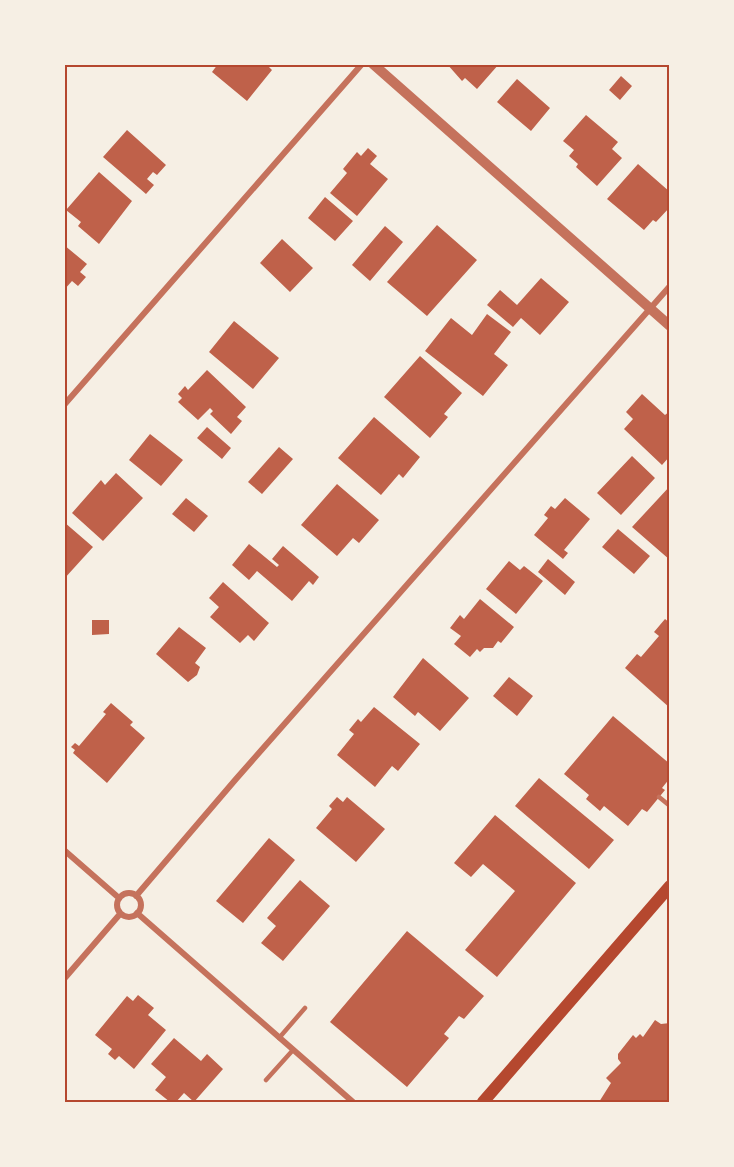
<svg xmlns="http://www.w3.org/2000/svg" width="734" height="1167" font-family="Manrope,sans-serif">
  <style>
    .building { fill: #bf614a }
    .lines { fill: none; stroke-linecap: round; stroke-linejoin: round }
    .service { stroke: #c5725c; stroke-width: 4.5 }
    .minor { stroke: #c5725c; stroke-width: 6 }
    .tertiary { stroke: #c5725c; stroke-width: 10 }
    .secondary { stroke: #b5482f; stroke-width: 12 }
    .neatline { fill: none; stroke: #b5482f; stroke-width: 2 }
  </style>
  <rect width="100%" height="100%" fill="#f6efe4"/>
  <path class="building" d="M218 64H266L272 70 247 101 212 72Z
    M447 64H499L477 89 465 78 462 81Z
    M621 76 632 86 620 100 609 90Z
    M517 79 550 108 531 131 497 102Z
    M586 115 618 142 612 149 622 158 597 186 576 167 578 164 569 156 574 150 563 141Z
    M127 130 166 165 157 175 153 172 147 179 154 185 146 194 103 157Z
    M368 148 377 156 370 164 388 179 357 216 330 193 347 173 343 169 357 152 361 156Z
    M638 164 670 192V207L656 222 653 220 644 230 607 199Z
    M99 172 132 201 99 244 78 226 81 222 66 210Z
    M325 197 353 221 335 241 308 218Z
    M437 225 477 260 427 316 387 282Z
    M385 226 403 242 370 281 352 265Z
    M282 239 313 268 290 292 260 263Z
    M64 245 87 264 80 272 86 277 78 286 72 281 64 290Z
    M541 278 569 302 540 335 521 318 513 327 487 305 500 290 517 305Z
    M487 314 511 332 494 354 508 365 483 396 425 351 451 318 472 335Z
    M234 321 279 358 253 389 209 352Z
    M420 356 462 393 444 414 448 417 430 438 384 397Z
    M207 370 246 407 237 417 242 421 231 434 210 414 213 411 210 408 198 420 178 402 182 398 178 394 185 386 188 390Z
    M642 394 665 415 670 411V456L662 465 624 429 633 419 626 412Z
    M374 417 420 457 403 478 399 474 381 495 338 458Z
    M207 427 231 448 222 459 197 438Z
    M150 434 183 460 161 486 129 460Z
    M279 447 293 459 262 494 248 482Z
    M632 456 655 478 621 515 597 493Z
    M116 473 143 498 103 541 72 513 101 480 105 485Z
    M337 484 379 520 359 543 353 538 337 556 301 525Z
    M670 486V560L632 527Z
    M186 498 208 516 194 532 172 514Z
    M565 498 590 519 564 550 568 553 563 559 534 535 548 518 544 515 551 506 555 509Z
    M64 522 93 547 64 579Z
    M618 529 650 556 634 574 602 547Z
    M249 544 277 567 279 565 272 559 283 546 319 577 313 585 309 581 292 601 257 571 249 580 232 565Z
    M548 559 575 582 565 595 538 572Z
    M509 561 520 570 524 566 543 581 516 614 486 589Z
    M223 582 269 623 254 641 248 635 240 643 210 617 219 607 209 598Z
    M480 599 514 627 501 643 498 641 493 648H484L480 652 477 649 470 657 454 644 461 636 450 628 460 615 464 619Z
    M665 619 670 623V708L625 668 637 654 641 657 659 636 654 632Z
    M92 620H109V634L92 635Z
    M179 627 206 648 195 663 200 667 197 675 188 682 156 654Z
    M423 658 469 698 440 731 418 712 415 716 393 697Z
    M509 677 533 696 517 716 493 696Z
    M111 703 133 722 130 725 145 738 107 783 73 753 75 750 71 747 75 743 79 746 106 714 103 712Z
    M374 707 420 744 398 771 392 766 375 787 337 755 354 734 349 730 358 719 361 722Z
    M613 716 670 764V778L662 788 665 790 647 812 642 809 628 826 604 806 600 811 586 799 589 795 564 774Z
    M539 778 614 840 589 869 515 806Z
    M337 797 343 802 347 797 385 829 356 862 316 828 332 809 329 806Z
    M495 815 576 883 497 977 465 950 515 891 483 864 471 877 454 863Z
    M269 838 295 860 243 923 216 901Z
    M300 880 330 906 283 961 261 943 276 926 267 918Z
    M407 931 484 996 464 1019 459 1016 444 1034 449 1038 407 1087 330 1022Z
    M138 995 154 1008 148 1015 166 1030 134 1069 119 1056 115 1060 108 1054 112 1049 95 1035 127 996 133 1001Z
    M655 1020 661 1024 670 1023V1102H599L611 1083 606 1078 621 1063 618 1059V1054L633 1035 636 1038 640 1034 643 1037Z
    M174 1038 201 1061 207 1054 223 1069 194 1102 184 1093 176 1102H170L155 1090 166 1077 151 1064Z"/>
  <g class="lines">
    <path class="service" d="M659 797 670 806
      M279 1038 305 1008
      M266 1080 293 1050"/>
    <path class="minor" d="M64 405 362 64
      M64 850 119 898
      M117 905a12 12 0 1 1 24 0a12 12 0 1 1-24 0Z
      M136 896 236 779 670 286
      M137 913 353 1102
      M64 979 120 914"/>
    <path class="tertiary" d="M373 64 670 326"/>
    <path class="secondary" d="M483 1102 670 886"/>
  </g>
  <rect width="734" height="1167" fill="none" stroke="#f6efe4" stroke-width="132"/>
  <rect x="66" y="66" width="602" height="1035" class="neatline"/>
</svg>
